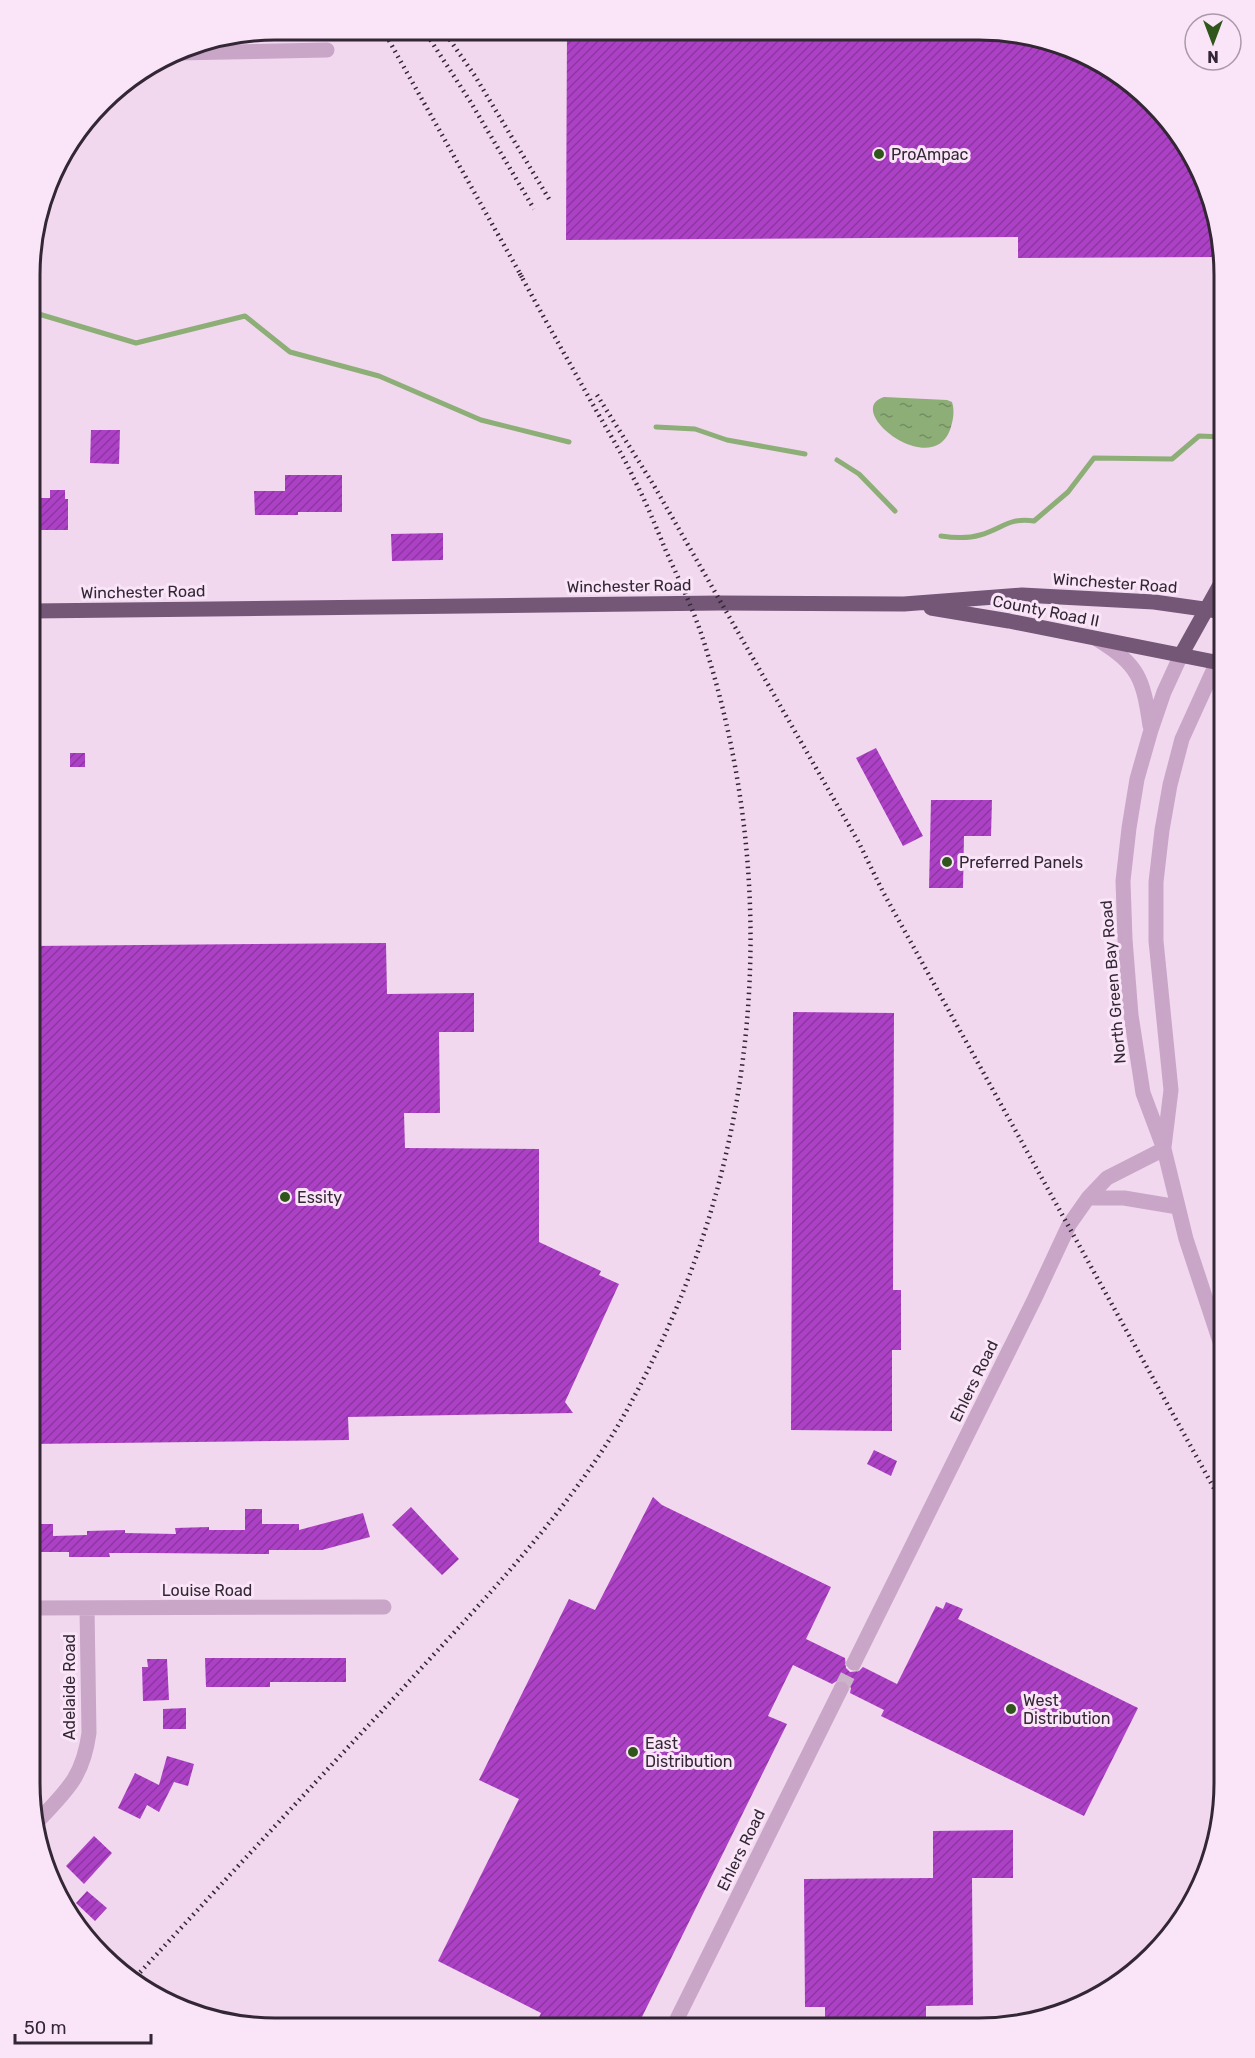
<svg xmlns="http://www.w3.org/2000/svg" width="1255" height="2058" font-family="Rubik,sans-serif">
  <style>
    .water { fill: url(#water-ripples) }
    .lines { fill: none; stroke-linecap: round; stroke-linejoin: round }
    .stream { stroke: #8dae77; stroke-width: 5 }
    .building { fill: url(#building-hatch) }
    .minor-tunnel { stroke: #cbb4ca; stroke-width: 15; stroke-dasharray: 15 8; stroke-linecap: butt }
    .minor { stroke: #c9a5c8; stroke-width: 15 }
    .major { stroke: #745777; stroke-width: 15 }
    .rail { stroke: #332635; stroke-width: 4.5; stroke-dasharray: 1.5 4.5; stroke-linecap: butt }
    .poi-dot { fill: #31561c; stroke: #f9e5f7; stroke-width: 2 }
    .labels { text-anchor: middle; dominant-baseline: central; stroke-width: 6; stroke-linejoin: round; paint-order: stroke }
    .poi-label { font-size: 16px; fill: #332635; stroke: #f9e5f7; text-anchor: start }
    .street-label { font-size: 16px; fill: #332635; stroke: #f9e5f7 }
    .rim { fill: none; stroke: #332635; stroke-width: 3 }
  </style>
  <defs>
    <pattern id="water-ripples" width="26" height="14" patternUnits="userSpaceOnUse" patternTransform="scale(1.5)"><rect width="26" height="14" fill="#8dae77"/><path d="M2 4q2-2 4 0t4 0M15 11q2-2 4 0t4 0" fill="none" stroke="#748d62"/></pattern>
    <pattern id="building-hatch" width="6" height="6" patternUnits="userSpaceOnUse" patternTransform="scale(1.5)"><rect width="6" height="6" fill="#ad41c6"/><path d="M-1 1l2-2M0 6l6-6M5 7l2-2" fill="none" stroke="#8d36a2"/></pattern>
  </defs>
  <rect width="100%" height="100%" fill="#f1d8ef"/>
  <path class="water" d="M884 397 947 400 952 402C955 411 953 421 950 430 931 480 842 410 884 397Z"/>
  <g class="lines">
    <path class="stream" d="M32 312 136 343 245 316 290 352 379 376 481 420 569 442
      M656 427 695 429 727 440 805 454
      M837 460 859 474 895 511
      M941 536C954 538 967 539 980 535 1002 529 1009 517 1034 521L1068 492 1094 458 1172 459 1199 436 1225 437"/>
  </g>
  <path class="building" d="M567 31 1012 32 1074 49 1129 81 1175 126 1206 182 1221 257 1018 258V237L566 240Z
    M91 430H120L119 464 90 463Z
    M285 475H342V512H298V515H255L254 491H285Z
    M50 490H65V499H68V530H35V498H50Z
    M443 533V560L392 561 391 534Z
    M876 748 923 836 903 846 856 758Z
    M70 753H85V767H70Z
    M931 800H992L991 836H964L963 888H929Z
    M386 943 387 994 474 993V1032H439L440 1113H404L405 1148 539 1149V1242L601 1271 599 1275 619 1284 565 1402 573 1413 348 1417 349 1440 30 1444 31 946Z
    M793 1012 894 1013 893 1290H901V1350H892V1431L791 1430Z
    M874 1450 897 1461 891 1476 867 1464Z
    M653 1497 662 1505 831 1587 806 1639 845 1658 846 1668 850 1672 859 1671 863 1667 897 1684 936 1606 943 1609 946 1602 963 1609 958 1619 1138 1708 1084 1816 881 1716 884 1710 850 1693 851 1688 846 1681 840 1679 832 1684 793 1665 768 1716 787 1724 637 2027H534L541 2013 438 1961 519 1799 479 1780 569 1599 595 1610Z
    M411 1507 459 1559 442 1575 392 1525Z
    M245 1509H262V1524H299V1530L363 1513 370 1537 322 1550H269V1554L148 1553H109L110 1557H69V1552H30V1524H53V1536L87 1535V1531L125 1530V1533L176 1534 175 1528 209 1527V1530H245Z
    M205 1658H346V1682H270V1687H206Z
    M147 1659H167L169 1700 143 1701 142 1667H148Z
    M186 1708V1729H163V1709Z
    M167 1756 194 1764 188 1786 174 1782 159 1812 147 1805 140 1819 118 1808 135 1773 159 1785Z
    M1013 1830V1878H972L973 2005 926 2006V2028H825V2007H805L804 1879 933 1878V1831Z
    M94 1836 112 1853 84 1884 66 1866Z
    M87 1891 107 1908 95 1921 76 1903Z"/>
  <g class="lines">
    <path class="minor-tunnel" d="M841 1689 854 1663"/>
    <path class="minor" d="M175 53 327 50
      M1097 639C1139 665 1143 678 1150 726
      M1181 655 1164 692 1151 730 1137 779 1129 828 1123 881 1125 939 1131 1015 1143 1093 1164 1149 1186 1239 1225 1357
      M1164 1147 1171 1090 1156 941V882L1162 830 1170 785 1182 739 1217 662
      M1088 1198H1124L1178 1207
      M30 1608 384 1607
      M854 1663 1034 1300 1069 1225 1088 1198 1107 1178 1164 1149
      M38 1821C67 1790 83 1777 89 1733L87 1608
      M673 2027 841 1689"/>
    <path class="major" d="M931 608 1009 621 1225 664
      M32 611 720 603 904 604 1022 595 1154 602 1225 612
      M1181 655 1225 576
      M1217 662 1225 646"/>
    <path class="rail" d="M383 30 523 279
      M424 30 470 101 534 209
      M443 30 475 76 549 199
      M597 395 653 484 859 843 883 892 1225 1508
      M132 1981C219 1887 306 1792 394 1698 465 1620 538 1545 598 1457 622 1422 642 1383 660 1345 762 1128 778 880 707 652 697 617 681 584 666 551 656 527 646 502 634 479 623 455 609 433 596 410 570 364 544 318 519 272"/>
  </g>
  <g class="poi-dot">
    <circle cx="879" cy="154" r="6"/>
    <circle cx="947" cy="862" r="6"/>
    <circle cx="285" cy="1197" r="6"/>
    <circle cx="1011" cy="1709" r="6"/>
    <circle cx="633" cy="1752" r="6"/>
  </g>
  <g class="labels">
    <g class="poi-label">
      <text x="891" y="154">ProAmpac</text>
      <text x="959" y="862">Preferred Panels</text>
      <text x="297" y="1197">Essity</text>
      <text x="1023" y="1700">West<tspan x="1023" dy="18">Distribution</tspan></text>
      <text x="645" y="1743">East<tspan x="645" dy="18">Distribution</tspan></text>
    </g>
    <g class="street-label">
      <text transform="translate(1115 583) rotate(4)">Winchester Road</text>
      <text transform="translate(629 586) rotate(-1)">Winchester Road</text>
      <text transform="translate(143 592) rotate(-1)">Winchester Road</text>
      <text transform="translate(1046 611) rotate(11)">County Road II</text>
      <text transform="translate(1113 982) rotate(-95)">North Green Bay Road</text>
      <text transform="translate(974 1381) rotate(-64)">Ehlers Road</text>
      <text x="207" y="1590">Louise Road</text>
      <text transform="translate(69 1687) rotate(-90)">Adelaide Road</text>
      <text transform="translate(741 1850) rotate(-64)">Ehlers Road</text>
    </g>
  </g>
  <path d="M0 0H1255V2058H0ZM275 40H979A235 235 0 0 1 1214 275V1783A235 235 0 0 1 979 2018H275A235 235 0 0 1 40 1783V275A235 235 0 0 1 275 40Z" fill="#f9e5f7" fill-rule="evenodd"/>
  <path class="rim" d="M275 40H979A235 235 0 0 1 1214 275V1783A235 235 0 0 1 979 2018H275A235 235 0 0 1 40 1783V275A235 235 0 0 1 275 40Z"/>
  <g transform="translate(1213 42) rotate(180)"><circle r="28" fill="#f9e5f7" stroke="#aa99a9" stroke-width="1.5"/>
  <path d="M0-4.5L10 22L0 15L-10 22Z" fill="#31561c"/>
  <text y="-9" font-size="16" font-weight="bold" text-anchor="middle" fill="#332635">N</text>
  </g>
  <path d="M15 2034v9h136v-9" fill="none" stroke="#332635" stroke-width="3"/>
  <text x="24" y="2034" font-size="18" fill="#332635" stroke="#f9e5f7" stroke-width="4.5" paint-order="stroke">50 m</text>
</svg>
